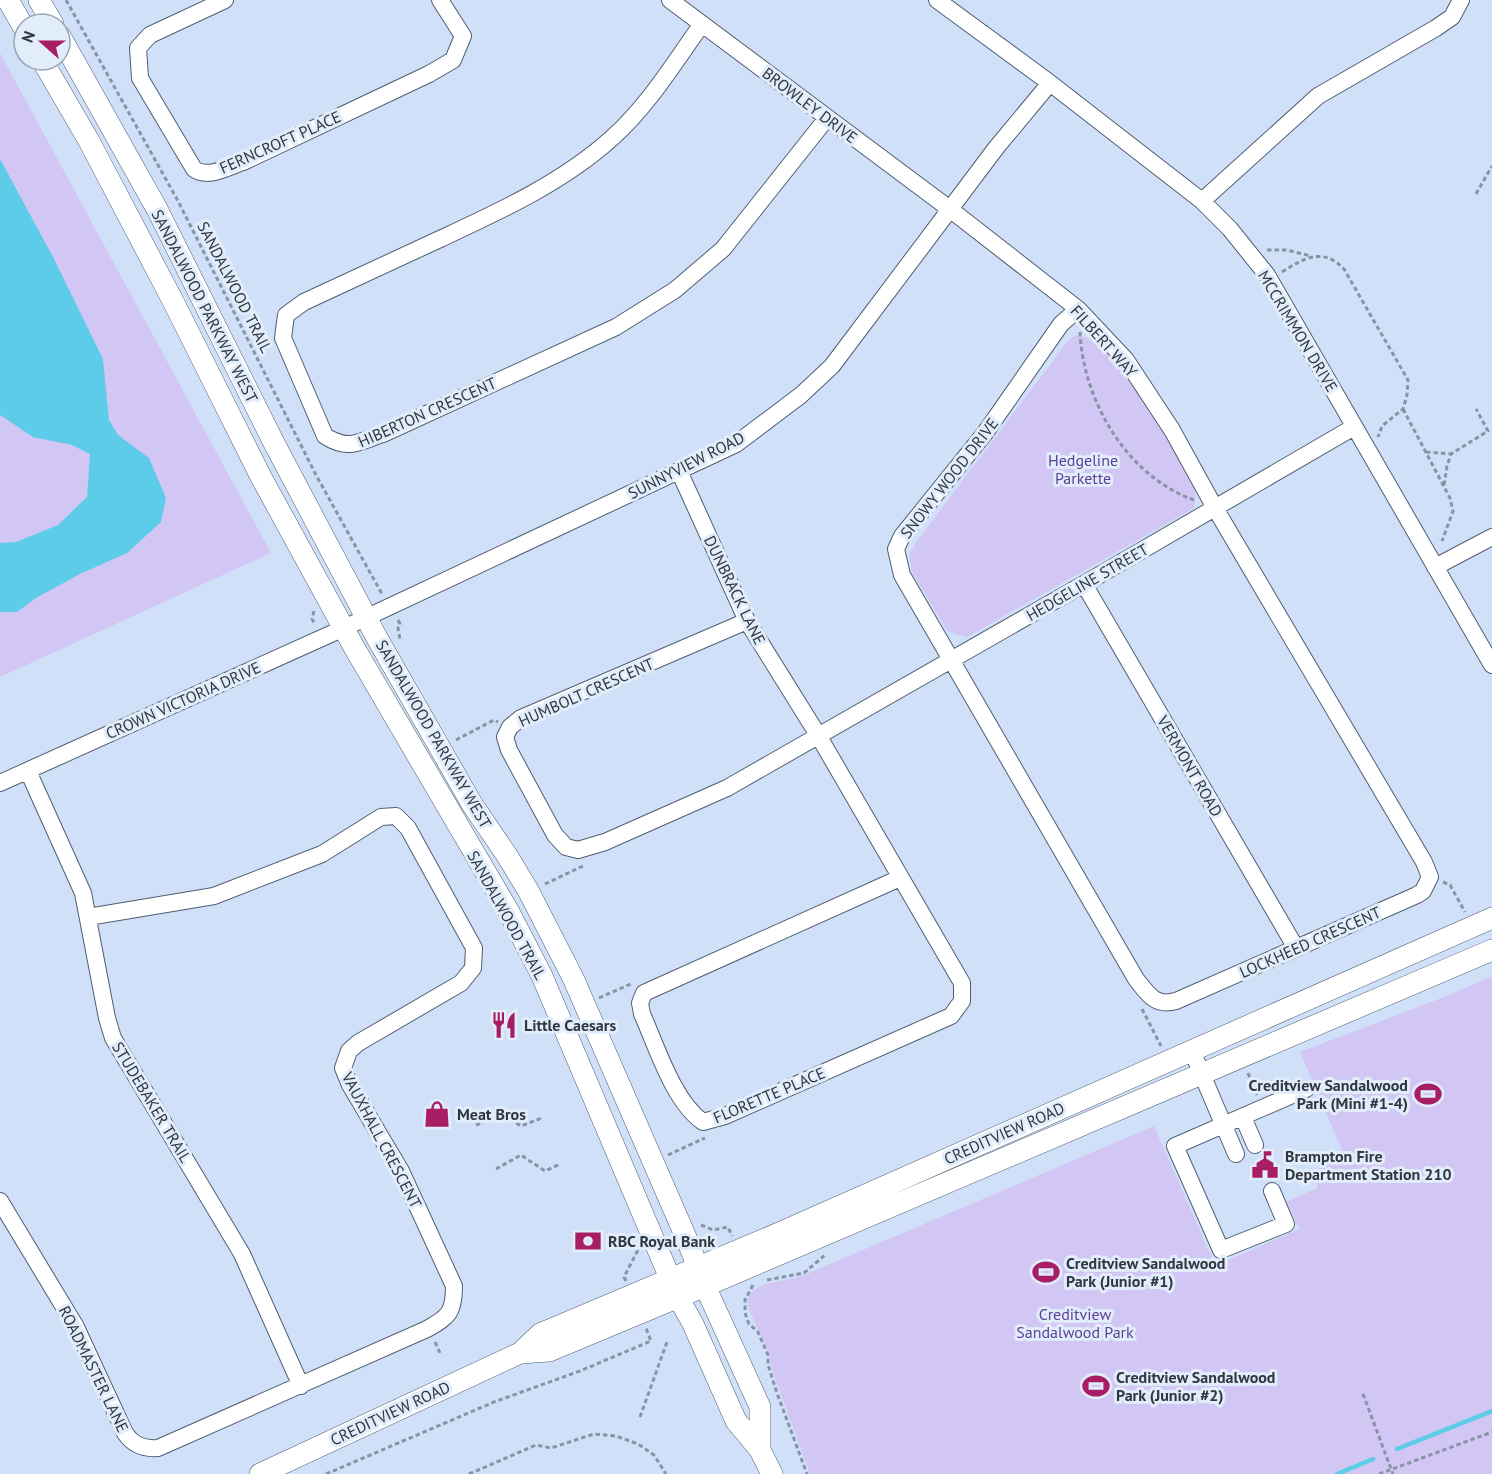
<svg xmlns="http://www.w3.org/2000/svg" width="1492" height="1474" font-family="'PT Sans',sans-serif">
  <style>
    .green { fill: #d2c7f4 }
    .water { fill: #5dcce9 }
    .lines { fill: none; stroke-linecap: round; stroke-linejoin: round }
    .stream { stroke: #5dcce9; stroke-width: 4.5 }
    .minor-casing { stroke: #505e72; stroke-width: 18 }
    .major-casing { stroke: #505e72; stroke-width: 22 }
    .path { stroke: #8894a6; stroke-width: 3; stroke-dasharray: 4.5 3; stroke-linecap: butt }
    .minor { stroke: #fff; stroke-width: 16 }
    .major { stroke: #fff; stroke-width: 21 }
    .labels { text-anchor: middle; dominant-baseline: central; stroke-width: 6; stroke-linejoin: round; paint-order: stroke }
    .street-label { font-size: 16px; fill: #313740; stroke: #e2edfb }
    .park-label { font-size: 16px; fill: #5d3e96; stroke: #e2edfb }
    .poi-label { font-size: 16px; font-weight: bold; fill: #313740; stroke: #e2edfb; text-anchor: start }
  </style>
  <rect width="100%" height="100%" fill="#cfe0f8"/>
  <path class="green" d="M0 53 271 553 0 677Z
    M1076 335 1097 340 1137 386 1196 488 1194 508 967 637 948 632 912 572 909 555 917 541 1068 341Z
    M1492 976V1474H810L771 1367C769 1343 753 1325 747 1302 752 1279 784 1283 802 1276L1154 1126 1215 1265H1217L1299 1229 1287 1201 1318 1188 1311 1172 1345 1157 1300 1052 1452 994Z"/>
  <path class="water" d="M0 159 53 257 103 359 109 420 118 435 149 458 166 498 161 522 127 553 80 574 36 598 17 612H0V543L16 542 58 525 87 497 90 454 72 445 33 437 0 415Z"/>
  <g class="lines">
    <path class="stream" d="M1397 1449 1492 1411
      M1337 1474 1373 1459"/>
    <defs>
      <path id="minor" d="M225 0 150 35 138 48 140 78 194 169C208 179 228 167 243 162L429 74 453 60 463 36 440 0
        M670 0 951 210 1078 309 1126 360 1172 430 1215 508 1424 862 1430 877 1423 891 1417 895 1176 1001C1155 1007 1148 994 1136 979L902 575 896 549 902 536 985 433 1061 324 1078 309
        M937 0 1050 83 1202 201 1230 229 1267 275 1492 665
        M702 24C674 63 648 106 612 138 562 183 500 211 440 239 394 260 349 281 304 302L286 315 283 338 325 436C349 451 358 442 383 434L616 327 675 290 723 249 827 118
        M1202 201 1318 96 1436 28 1452 17 1461 0
        M679 471 747 621 818 735 962 983V1001L951 1016 725 1116 703 1122C673 1101 657 1047 642 1014L640 1003 644 993 900 878
        M1435 567 1492 537
        M1084 584 1296 948
        M747 621 521 718 510 727 505 737 509 750 555 835 566 847 578 850 605 842 727 788 1084 584 1354 427
        M28 771 83 893 107 1018 113 1038 242 1254 301 1386
        M0 783 344 628 736 444 801 395 832 366 996 148 1050 83
        M1192 1051 1236 1154
        M1243 1117 1255 1145
        M1272 1191 1286 1224 1221 1250 1175 1146 1306 1089
        M0 1201 76 1327 125 1433C133 1445 143 1449 158 1448L427 1329C449 1317 454 1312 454 1286L401 1171 350 1085 343 1068 349 1051 358 1043 461 983 473 968 474 948 408 828 396 816 381 817 322 854 214 896 88 917"/>
      <path id="major" d="M8 0 24 28
        M39 0 53 24
        M60 36 157 209 273 441 377 638 472 804 508 857 529 892 574 980 688 1242 705 1286 760 1407V1450
        M42 60 89 141 174 303 261 477 355 649 509 912 542 976 678 1297 693 1324 736 1421 760 1450 772 1474
        M520 1353 540 1334 784 1231 1492 918
        M260 1474 520 1353 549 1351 705 1286 1492 950"/>
    </defs>
    <use href="#minor" class="minor-casing"/>
    <use href="#major" class="major-casing"/>
    <path class="path" d="M66 0 178 201 316 475 382 594
      M19 44 24 53
      M1476 194 1492 166
      M1267 250H1287L1311 256
      M1282 272C1304 258 1323 247 1344 269L1408 380 1407 395 1403 409 1382 426 1378 437
      M1080 332C1083 401 1127 476 1194 500
      M1403 409 1450 498 1453 511 1442 541
      M1426 452 1451 454
      M1444 485 1447 466 1451 454 1488 431 1476 409
      M314 611 312 619 315 624
      M398 620 400 624 398 628 400 640
      M456 740 494 720 498 722
      M1443 882 1450 885 1465 912
      M545 884 583 866
      M599 998 631 984
      M1142 1009 1161 1046
      M1248 1073 1257 1095
      M476 1125 502 1114 521 1126 542 1118
      M668 1155 705 1138
      M496 1169 521 1155 545 1171 560 1164
      M701 1225 713 1230 728 1227 732 1236
      M767 1280 804 1273 825 1255
      M626 1281 624 1277 638 1250
      M753 1285 745 1300V1313L749 1324 758 1332 768 1355V1365L777 1393 807 1474
      M435 1342 440 1353
      M1363 1394 1393 1474
      M640 1417 667 1342
      M326 1474 494 1402 580 1371 651 1341 646 1328
      M469 1474 536 1445 551 1448 594 1434 616 1436 638 1444 654 1455 666 1474
      M1379 1474 1492 1432"/>
    <use href="#minor" class="minor"/>
    <use href="#major" class="major"/>
  </g>
  <defs>
    <symbol id="restaurant-bare" viewBox="-9 -9 18 18"><path d="M-5-6h1v4h1v-4h1v4h1v-4h1v5L-1.5 .5V6h-2V.5L-5-1ZM5-6V6H3V1.5H1.5Q1.5-4 5-6Z" fill="#a81e64" stroke="#e2edfb" stroke-width="2.5" paint-order="stroke"/></symbol>
    <symbol id="stadium-bare" viewBox="-9 -9 18 18"><path d="M0-5a6.5 5 0 1 0 0 10a6.5 5 0 1 0 0-10ZM-3.5-1.8h7v3.6h-7Z" fill="#a81e64" stroke="#e2edfb" stroke-width="2.5" paint-order="stroke"/></symbol>
    <symbol id="shop-bare" viewBox="-9 -9 18 18"><path d="M-5-2.5h2.3a2.7 3.5 0 0 1 5.4 0H5L5.5 6h-11ZM-1.5-2.5h3a1.5 2.3 0 0 0-3 0Z" fill="#a81e64" stroke="#e2edfb" stroke-width="2.5" paint-order="stroke"/></symbol>
    <symbol id="civic-bare" viewBox="-9 -9 18 18"><path d="M-.6-6.5H3V-4.5H.6V-3L4-1V1h2V6H-6V1h2V-1L-.6-3ZM-1.2 2.5V6h2.4V2.5Z" fill="#a81e64" stroke="#e2edfb" stroke-width="2.5" paint-order="stroke"/></symbol>
    <symbol id="bank-bare" viewBox="-9 -9 18 18"><path d="M-6-4H6V4H-6ZM0-2.3a2.3 2.3 0 1 0 0 4.6a2.3 2.3 0 1 0 0-4.6Z" fill="#a81e64" stroke="#e2edfb" stroke-width="2.5" paint-order="stroke"/></symbol>
  </defs>
  <g fill-rule="evenodd">
    <use href="#restaurant-bare" x="485" y="1006" width="38" height="38"/>
    <use href="#stadium-bare" x="1409" y="1075" width="38" height="38"/>
    <use href="#shop-bare" x="418" y="1095" width="38" height="38"/>
    <use href="#civic-bare" x="1246" y="1146" width="38" height="38"/>
    <use href="#bank-bare" x="569" y="1222" width="38" height="38"/>
    <use href="#stadium-bare" x="1027" y="1253" width="38" height="38"/>
    <use href="#stadium-bare" x="1077" y="1367" width="38" height="38"/>
  </g>
  <g class="labels">
    <g class="street-label">
      <text transform="translate(810 105) rotate(37)">BROWLEY DRIVE</text>
      <text transform="translate(280 142) rotate(-24)">FERNCROFT PLACE</text>
      <text transform="translate(235 287) rotate(63)">SANDALWOOD TRAIL</text>
      <text transform="translate(205 306) rotate(63)">SANDALWOOD PARKWAY WEST</text>
      <text transform="translate(1298 331) rotate(59)">MCCRIMMON DRIVE</text>
      <text transform="translate(1104 341) rotate(48)">FILBERT WAY</text>
      <text transform="translate(427 412) rotate(-24)">HIBERTON CRESCENT</text>
      <text transform="translate(686 465) rotate(-27)">SUNNYVIEW ROAD</text>
      <text transform="translate(949 478) rotate(-52)">SNOWY WOOD DRIVE</text>
      <text transform="translate(1087 582) rotate(-30)">HEDGELINE STREET</text>
      <text transform="translate(735 590) rotate(64)">DUNBRACK LANE</text>
      <text transform="translate(586 692) rotate(-24)">HUMBOLT CRESCENT</text>
      <text transform="translate(183 700) rotate(-24)">CROWN VICTORIA DRIVE</text>
      <text transform="translate(434 734) rotate(60)">SANDALWOOD PARKWAY WEST</text>
      <text transform="translate(1190 766) rotate(60)">VERMONT ROAD</text>
      <text transform="translate(507 915) rotate(61)">SANDALWOOD TRAIL</text>
      <text transform="translate(1310 942) rotate(-24)">LOCKHEED CRESCENT</text>
      <text transform="translate(769 1095) rotate(-23)">FLORETTE PLACE</text>
      <text transform="translate(152 1102) rotate(59)">STUDEBAKER TRAIL</text>
      <text transform="translate(1004 1133) rotate(-24)">CREDITVIEW ROAD</text>
      <text transform="translate(382 1140) rotate(62)">VAUXHALL CRESCENT</text>
      <text transform="translate(94 1369) rotate(64)">ROADMASTER LANE</text>
      <text transform="translate(390 1413) rotate(-25)">CREDITVIEW ROAD</text>
    </g>
    <g class="park-label">
      <text x="1083" y="460">Hedgeline<tspan x="1083" dy="18">Parkette</tspan></text>
      <text x="1075" y="1314">Creditview<tspan x="1075" dy="18">Sandalwood Park</tspan></text>
    </g>
    <g class="poi-label">
      <text x="524" y="1025">Little Caesars</text>
      <text x="1408" y="1085" text-anchor="end">Creditview Sandalwood<tspan x="1408" dy="18">Park (Mini #1-4)</tspan></text>
      <text x="457" y="1114">Meat Bros</text>
      <text x="1285" y="1156">Brampton Fire<tspan x="1285" dy="18">Department Station 210</tspan></text>
      <text x="608" y="1241">RBC Royal Bank</text>
      <text x="1066" y="1263">Creditview Sandalwood<tspan x="1066" dy="18">Park (Junior #1)</tspan></text>
      <text x="1116" y="1377">Creditview Sandalwood<tspan x="1116" dy="18">Park (Junior #2)</tspan></text>
    </g>
  </g>
  <g transform="translate(42 42) rotate(291)"><circle r="28" fill="#e2edfb" stroke="#9ba4b0" stroke-width="1.5"/>
  <path d="M0-4.5L10 22L0 15L-10 22Z" fill="#a81e64"/>
  <text y="-9" font-size="16" font-weight="bold" text-anchor="middle" fill="#313740">N</text>
  </g>
</svg>
